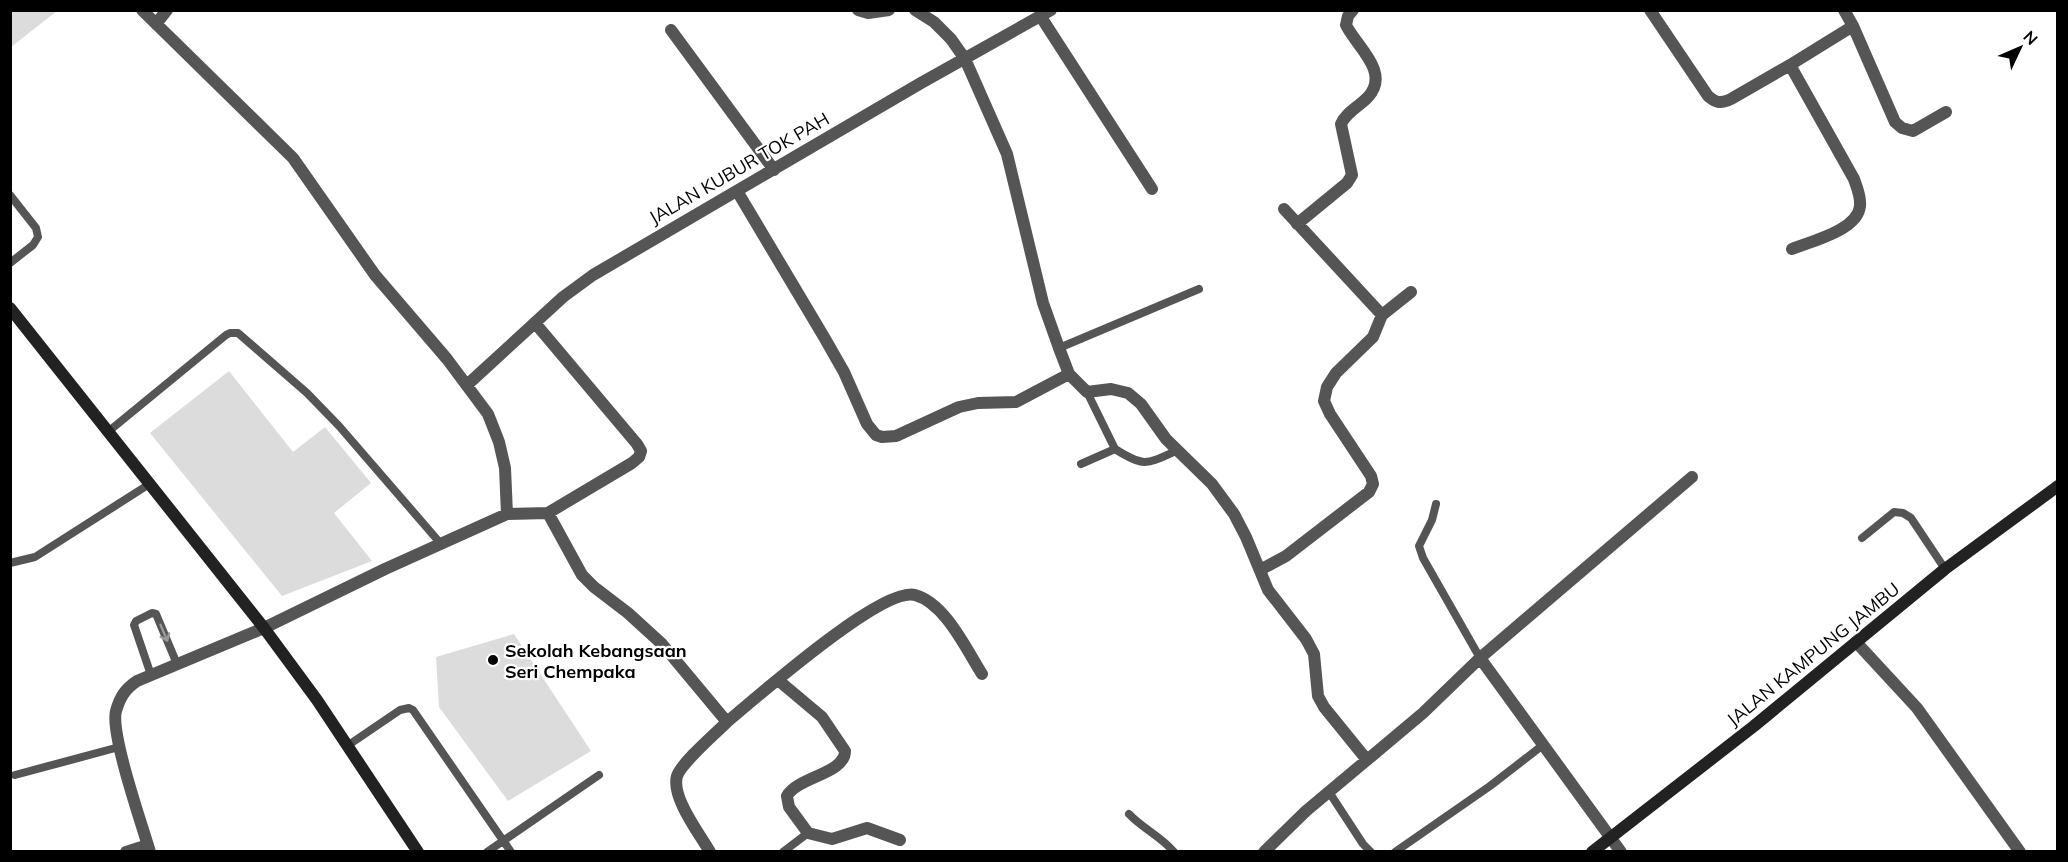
<svg xmlns="http://www.w3.org/2000/svg" width="2068" height="862" font-family="Mulish,sans-serif">
  <style>
    .grass { fill: #dcdcdc }
    .lines { fill: none; stroke-linecap: round; stroke-linejoin: round }
    .lane { stroke: #555; stroke-width: 8 }
    .street { stroke: #555; stroke-width: 12 }
    .secondary { stroke: #222; stroke-width: 12 }
    .oneway { stroke: #999 }
    .poi-dot { fill: #000; stroke: #fff; stroke-width: 2 }
    .labels { text-anchor: middle; dominant-baseline: central; stroke-width: 4.5; stroke-linejoin: round; paint-order: stroke }
    .street-label { font-size: 18px; fill: #000; stroke: #fff }
    .poi-label { font-size: 18px; font-weight: bold; fill: #000; stroke: #fff; text-anchor: start }
  </style>
  <rect width="100%" height="100%" fill="#fff"/>
  <path class="grass" d="M11 10H57V11L11 47Z
    M229 371 293 452 325 427 371 483 334 513 372 561 282 596 150 433Z
    M514 634 591 751 508 801 439 707 436 657Z"/>
  <g class="lines">
    <path class="lane" d="M10 195 36 228 38 237 33 245 10 263
      M1059 348 1199 289
      M1087 392 1115 449
      M109 431 226 335 230 333H238L307 393 339 426 441 544
      M1081 464 1115 449C1145 468 1147 464 1178 450
      M1436 504 1432 520 1419 546 1423 558 1480 658
      M1862 538 1894 512 1903 513 1911 518 1945 569
      M10 563 35 557 151 483
      M151 675 134 625 136 621 152 613 156 614 177 664
      M347 746 400 710 409 708 413 710 511 852
      M15 775 119 747
      M1329 792 1363 844 1371 852
      M1129 814C1143 829 1161 836 1174 852
      M487 852 599 775
      M783 852 808 833
      M1395 852 1490 786 1543 745"/>
    <path class="street" d="M142 10 293 158 375 275 447 359 488 414 499 442 505 468 507 514
      M858 10 868 13 889 10
      M915 10 934 22 951 39 965 59 1007 154 1043 303 1059 348 1069 374 1087 392 1111 389 1128 393 1141 404 1166 439 1212 484 1234 514 1246 537 1268 590 1306 639 1314 654 1318 696 1324 707 1367 760 1423 713 1480 658 1621 852
      M1650 10 1708 96C1716 103 1721 104 1731 99L1790 65
      M1844 10 1853 26 1895 122 1902 128 1913 131 1946 112
      M1041 17 1152 189
      M156 24 167 10
      M671 30 774 170
      M737 191 824 337 844 372 867 424 876 435 882 437 896 436 959 407 978 403 1016 402 1069 374
      M1297 224 1347 183 1352 175 1341 124C1346 112 1360 106 1368 97 1391 72 1356 46 1346 25L1348 16 1353 10
      M1792 249C1812 241 1858 230 1860 206 1861 196 1857 188 1854 179L1790 65 1853 26
      M1382 315 1411 292
      M535 323 637 444 641 451 639 457 632 463 548 513
      M467 385 563 297 593 275 921 83 1051 10
      M1260 570 1286 556 1369 492 1373 484 1371 476 1330 414 1324 401 1327 387 1336 373 1373 337 1382 315 1284 209
      M1856 642 1917 708 2020 852
      M1480 658 1692 477
      M778 680 822 717 845 751C845 774 797 777 787 796L789 807 808 833 832 839 867 828 900 840
      M727 722C757 697 882 586 915 595 945 603 966 649 982 674
      M126 852 148 845
      M150 852C142 825 110 733 116 711 120 697 125 689 137 681L264 628 385 569 507 514 548 513 582 575 594 587 628 613 662 644 727 722C715 734 682 762 677 776 671 797 699 833 710 852
      M1264 852 1306 811 1367 760"/>
    <path class="secondary" d="M10 308 264 628 317 700 418 852
      M1592 852 1754 726 1945 569 2058 486"/>
  </g>
  <defs><path id="oneway-shaft" d="M-6 0H5M1.5-3L5.5 0L1.5 3" fill="none" stroke-width="1.6" stroke-linecap="round" stroke-linejoin="round" transform="scale(1.5)"/></defs>
  <use class="oneway" href="#oneway-shaft" transform="translate(164 633) rotate(67)"/>
  <circle class="poi-dot" cx="493" cy="660" r="6"/>
  <g class="labels">
    <g class="street-label">
      <text transform="translate(739 168) rotate(-30)">JALAN KUBUR TOK PAH</text>
      <text transform="translate(1813 654) rotate(-39)">JALAN KAMPUNG JAMBU</text>
    </g>
    <g class="poi-label">
      <text x="505" y="650">Sekolah Kebangsaan<tspan x="505" dy="21">Seri Chempaka</tspan></text>
    </g>
  </g>
  <rect width="2068" height="862" fill="none" stroke="#000000" stroke-width="24"/>
  <g transform="translate(2020 48) rotate(46)" stroke="#ffffff" stroke-width="4.5" paint-order="stroke">
  <path d="M0-4.5L10 22L0 15L-10 22Z" fill="#000000"/>
  <text y="-9" font-size="16" font-weight="bold" text-anchor="middle" fill="#000000">N</text>
  </g>
</svg>
